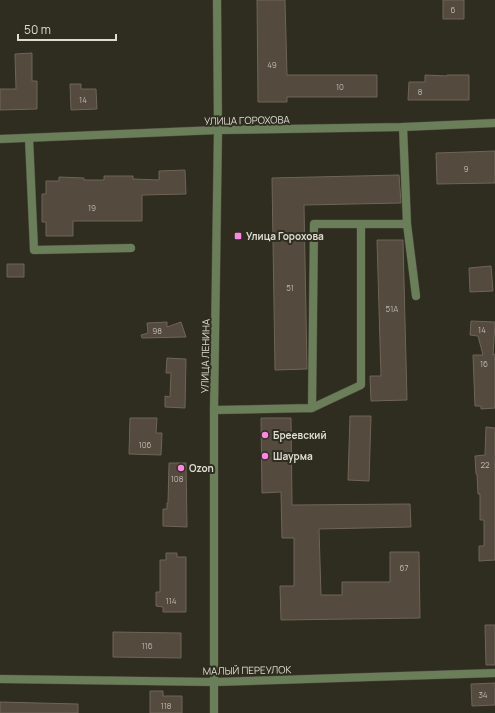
<svg xmlns="http://www.w3.org/2000/svg" width="495" height="713" font-family="Manrope,sans-serif">
  <style>
    .building { fill: #544b3e; stroke: #6e6557 }
    .lines { fill: none; stroke-linecap: round; stroke-linejoin: round }
    .service-casing { stroke: #4a493c; stroke-width: 9 }
    .minor-casing { stroke: #4a493c; stroke-width: 9 }
    .tertiary-casing { stroke: #4a493c; stroke-width: 9 }
    .service { stroke: #6b7e5a; stroke-width: 8 }
    .minor { stroke: #6b7e5a; stroke-width: 8 }
    .tertiary { stroke: #6b7e5a; stroke-width: 8 }
    .poi-dot { fill: #fd86e2; stroke: #2e2d1f; stroke-width: 1.5 }
    .labels { text-anchor: middle; dominant-baseline: central; stroke-width: 4; stroke-linejoin: round; paint-order: stroke }
    .number-label { font-size: 8px; fill: #bcb8ae }
    .street-label { font-size: 10px; fill: #deddd4; stroke: #2e2d1f }
    .poi-label { font-size: 10px; font-weight: bold; fill: #deddd4; stroke: #2e2d1f; text-anchor: start }
  </style>
  <rect width="100%" height="100%" fill="#2e2d1f"/>
  <path class="building" d="M257 0H285L287 75H377V97H287V102H258Z
    M443 0H464V19H443Z
    M32 53V81H37V109L0 110V89H16L15 54Z
    M425 75 447 76V75H469V100H408L409 82H425Z
    M70 84H81V89H96L97 109 71 110Z
    M495 151V183L437 184 436 153Z
    M185 170 186 194 142 195V221H73V236H46V222H42V194H46V181H59V177L84 178V180H104V176H133V179L159 180V171Z
    M399 175 401 203 304 205 307 369 275 370 272 178Z
    M377 240H403L407 400 371 401 370 376H381Z
    M7 264H24V277H7Z
    M491 266 493 291 470 292 469 268Z
    M471 321 495 322 493 355 495 354V408L481 409V406H475L473 355H483L478 336 470 335Z
    M167 322V327L181 322 186 337 142 338 141 335 148 333 147 323Z
    M167 358 186 359 185 408 165 407V396L170 397 171 373H166Z
    M350 416H371L369 481 348 480Z
    M130 418H157L156 433H162L161 455 129 454Z
    M261 418H291L292 505 410 504 411 527 319 529 321 595H342V582H390V552H419L420 618 281 620 280 586H294V538H282L281 492 262 493Z
    M486 427 495 428V560L479 561V546H484V520H480V494H478L477 474H476L475 456 485 455Z
    M169 463H186L187 527 163 526V509H167V503H168Z
    M166 553H177V557H186V612H163V607L156 606V592H160V560H166Z
    M485 625H495V665H486Z
    M113 632 181 633V658L113 657Z
    M495 683V705L472 706 471 684Z
    M150 691H163V696H182V713H150Z
    M0 702 78 704V713H0Z"/>
  <g class="lines">
    <defs>
      <path id="service" d="M29 138 34 250 131 248
        M407 224 416 296
        M312 408 361 385V224
        M214 410 312 408 314 224H407L403 127"/>
      <path id="minor" d="M0 139 218 130 403 127 495 123
        M0 679 214 682 495 673"/>
      <path id="tertiary" d="M214 713V410L218 130 217 0"/>
    </defs>
    <use href="#service" class="service-casing"/>
    <use href="#minor" class="minor-casing"/>
    <use href="#tertiary" class="tertiary-casing"/>
    <use href="#service" class="service"/>
    <use href="#minor" class="minor"/>
    <use href="#tertiary" class="tertiary"/>
  </g>
  <g class="poi-dot">
    <rect x="234" y="232" width="8" height="8" rx="2"/>
    <circle cx="265" cy="435" r="4"/>
    <circle cx="265" cy="456" r="4"/>
    <circle cx="181" cy="468" r="4"/>
  </g>
  <g class="labels">
    <g class="number-label">
      <text x="453" y="9">6</text>
      <text x="272" y="64">49</text>
      <text x="340" y="86">10</text>
      <text x="420" y="91">8</text>
      <text x="83" y="99">14</text>
      <text x="466" y="168">9</text>
      <text x="92" y="207">19</text>
      <text x="290" y="287">51</text>
      <text x="392" y="308">51А</text>
      <text x="482" y="329">14</text>
      <text x="157" y="330">98</text>
      <text x="484" y="363">16</text>
      <text x="145" y="444">106</text>
      <text x="485" y="464">22</text>
      <text x="177" y="478">108</text>
      <text x="404" y="567">67</text>
      <text x="171" y="600">114</text>
      <text x="147" y="645">116</text>
      <text x="483" y="694">34</text>
      <text x="166" y="705">118</text>
    </g>
    <g class="street-label">
      <text transform="translate(247 120) rotate(-1)">УЛИЦА ГОРОХОВА</text>
      <text transform="translate(205 356) rotate(-89)">УЛИЦА ЛЕНИНА</text>
      <text transform="translate(247 670) rotate(-1)">МАЛЫЙ ПЕРЕУЛОК</text>
    </g>
    <g class="poi-label">
      <text x="246" y="236">Улица Горохова</text>
      <text x="273" y="435">Бреевский</text>
      <text x="273" y="456">Шаурма</text>
      <text x="189" y="468">Ozon</text>
    </g>
  </g>
  <path d="M18 34v6h98v-6" fill="none" stroke="#deddd4" stroke-width="2"/>
  <text x="24" y="34" font-size="12" fill="#deddd4" stroke="#2e2d1f" stroke-width="3" paint-order="stroke">50 m</text>
</svg>
